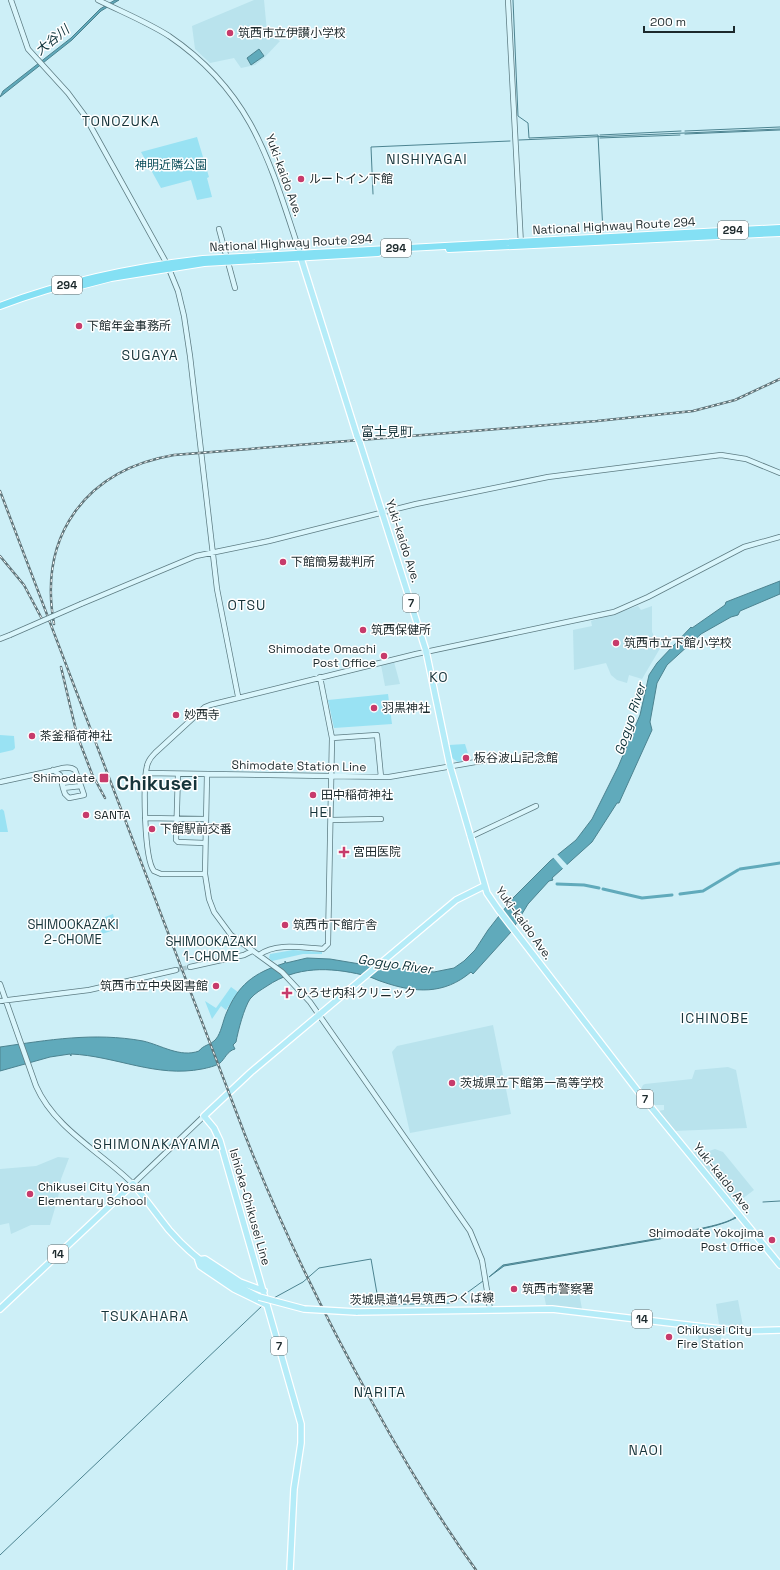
<svg xmlns="http://www.w3.org/2000/svg" width="780" height="1570" font-family="'Space Grotesk','Noto Sans JP',sans-serif">
  <style>
    .built { fill: #b9e3ed }
    .green { fill: #99e2f3 }
    .water { fill: #60aabb; stroke: #4c8390 }
    .pier { fill: #cdeff7 }
    .lines { fill: none; stroke-linecap: round; stroke-linejoin: round }
    .stream { stroke: #4c8390; stroke-width: 1 }
    .canal { stroke: #60aabb; stroke-width: 3 }
    .secondary-tunnel { stroke: #aac7ce; stroke-width: 4.5; stroke-dasharray: 4.5 2; stroke-linecap: butt }
    .secondary-casing { stroke: #5d7c83; stroke-width: 6 }
    .primary-casing { stroke: #fff; stroke-width: 8 }
    .highway-casing { stroke: #fff; stroke-width: 8 }
    .secondary { stroke: #daf6fc; stroke-width: 4.5 }
    .primary { stroke: #b5ecf8; stroke-width: 5.5 }
    .highway { stroke: #84e0f4; stroke-width: 6 }
    .rail-casing { stroke: #60757a; stroke-width: 2.5 }
    .rail { stroke: #fff; stroke-width: 1; stroke-dasharray: 3; stroke-linecap: butt }
    .secondary-bridge-casing { stroke: #5d7c83; stroke-width: 6; stroke-linecap: butt }
    .primary-bridge-casing { stroke: #fff; stroke-width: 8; stroke-linecap: butt }
    .secondary-bridge { stroke: #daf6fc; stroke-width: 4.5 }
    .primary-bridge { stroke: #b5ecf8; stroke-width: 5.5 }
    .poi-dot { fill: #c73b6b; stroke: #fff; stroke-width: 1.5 }
    .labels { text-anchor: middle; dominant-baseline: central; stroke-width: 3; stroke-linejoin: round; paint-order: stroke }
    .shield { fill: #fff; stroke: #60696b; stroke-width: 1 }
    .shield-label { font-size: 11px; font-weight: bold; fill: #1c292c }
    .poi-label { font-size: 12px; fill: #1c292c; stroke: #fff; text-anchor: start }
    .park-label { font-size: 12px; fill: #0d4f5c; stroke: #fff }
    .street-label { font-size: 12px; fill: #1c292c; stroke: #fff }
    .water-label { font-size: 13px; font-style: italic; fill: #0a3037; stroke: #fff }
    .neighbourhood-label { font-size: 13px; fill: #16343a; stroke: #fff }
    .quarter-label { font-size: 14px; letter-spacing: 1px; fill: #16343a; stroke: #fff }
    .town-label { font-size: 20px; font-weight: bold; fill: #16343a; stroke: #fff }
  </style>
  <rect width="100%" height="100%" fill="#cdeff7"/>
  <path class="built" d="M254 0H264L267 32 269 35 280 41 264 58 255 65 241 68 234 58 210 63 195 49 192 26Z
    M638 606 641 610 652 606V632L657 642 662 645 642 679 629 675 627 683 617 680 611 675 606 663 574 670 573 630 592 626 591 621Z
    M394 662 400 684 385 686 381 665Z
    M493 1025 511 1114 410 1133 392 1052 397 1046Z
    M728 1067 736 1070 747 1128 674 1131 657 1111 664 1110V1105H653L641 1089 643 1085 645 1084 692 1079 695 1070Z
    M715 1149 723 1152 754 1190 734 1205 693 1152 703 1153Z
    M58 1157 69 1158 61 1179 58 1198 50 1225H31L11 1234 9 1223 0 1225V1169L36 1166Z
    M578 1287 582 1309 546 1305 544 1295Z
    M738 1300 743 1326 719 1324 716 1304Z
    M697 1330 720 1333 722 1345 700 1349Z"/>
  <path class="green" d="M197 137 209 177 207 178 212 197 197 200 191 180 161 188 141 152Z
    M388 694 392 724 334 728 328 700Z
    M0 735 14 736 15 748 13 750 0 753Z
    M465 744 470 760 458 762 452 758 449 745Z
    M2 809 4 811 8 832H0V810Z
    M113 914 117 929 102 934 97 920Z
    M293 950 322 952V954H303L272 961 269 958 270 954Z
    M231 987 238 992 226 1010 221 1006 212 1019 205 1001 216 1008Z"/>
  <path class="water" d="M115 0H119L101 11 72 40 0 97 3 91 71 38 100 9Z
    M259 49 264 56 251 65 247 58Z
    M780 581V594L740 611 738 615 731 617 701 634 667 665 657 683 650 722 652 730 619 803H617L592 842 552 878 553 880 549 881 528 904 511 932 473 974 471 972C444 995 415 993 383 982 376 980 370 976 363 975 329 967 297 966 267 986 261 990 255 993 250 999 244 1008 238 1031 236 1042L233 1045 235 1049C227 1051 225 1059 220 1063 216 1066 207 1068 202 1069 156 1078 116 1056 71 1054V1056L70 1054 50 1057 0 1071V1047C48 1040 94 1032 143 1041 161 1045 180 1058 199 1051 203 1045 211 1045 216 1039 221 1033 223 1021 226 1014 238 985 253 973 285 963V961L286 963 307 958 330 959 372 966 434 972 454 968 464 961 475 950 488 930 513 898 550 861 576 840 592 819 618 767 640 715 649 675 657 663 691 627 692 628 725 605 726 602Z
    M735 1217 736 1218C712 1230 685 1230 660 1239L504 1266 489 1277 503 1265 660 1238C676 1232 726 1226 735 1217Z"/>
  <path class="pier" d="M556 853 568 866 564 870 552 856Z"/>
  <g class="lines">
    <path class="stream" d="M513 0 518 116 528 123 529 138 598 135 603 232
      M685 131 780 127
      M685 134 780 130
      M600 135 681 131
      M600 138 680 135
      M519 140 780 129
      M373 194 371 147 510 141
      M763 1202 780 1201
      M272 1299 303 1282 319 1268 371 1259 379 1305 453 1303 483 1281
      M0 1555 263 1305"/>
    <path class="canal" d="M740 869 780 863
      M557 884 584 885 599 888
      M603 889 642 898 672 895
      M680 894 703 891 738 870"/>
    <path class="secondary-tunnel" d="M176 970 190 967"/>
    <defs>
      <path id="secondary" d="M11 0 28 49 68 93 85 116 167 264 178 291 184 316 190 356 217 589 238 696
        M98 0C122 12 147 22 169 36 253 93 270 163 300 253
        M508 0 521 245
        M219 229 235 288
        M81 604 196 556 269 541 416 504 548 477 721 455 746 459 780 473
        M0 639 10 635
        M332 738 377 735 381 777
        M146 773 389 777 493 759
        M178 774 176 840 178 842 205 843
        M207 774 205 874 209 899 214 912 231 935 282 972 310 1002 470 1231 482 1260 490 1309
        M0 782 51 771C58 769 69 765 75 770L81 786 63 788 60 775 53 770
        M62 783 79 781
        M63 788 65 794 69 798 84 795 81 786
        M145 818 206 819
        M331 820 381 819
        M470 837 536 806
        M205 874H161L154 871C144 859 143 782 147 766 148 761 152 756 155 753L205 707 210 705 416 654 614 612 648 597 744 547 780 537
        M259 955C276 942 304 948 323 949L328 944 332 738 320 677
        M190 967 244 955 252 951
        M0 984 36 1086C55 1129 101 1152 133 1184L204 1116
        M0 1001 89 990 176 970"/>
      <path id="primary" d="M300 255 357 436
        M360 443 426 651 450 766 487 893 498 909 637 1090 780 1265
        M264 1291 240 1282 205 1259 198 1260 200 1266 234 1289 267 1305
        M0 1309 133 1184C146 1199 157 1215 169 1230 195 1260 224 1280 259 1297
        M356 1312 552 1309 738 1331 780 1330
        M290 1570 294 1489 301 1443V1424L220 1141 214 1128 204 1116 251 1072 456 900 484 886"/>
      <path id="highway" d="M449 249 780 233
        M61 291 111 278 204 263 378 253
        M0 306C65 281 134 267 203 259L780 228"/>
    </defs>
    <use href="#secondary" class="secondary-casing"/>
    <use href="#primary" class="primary-casing"/>
    <use href="#highway" class="highway-casing"/>
    <use href="#secondary" class="secondary"/>
    <use href="#primary" class="primary"/>
    <use href="#highway" class="highway"/>
    <defs>
      <path id="rail" d="M0 491 245 1135C281 1227 324 1315 371 1400 403 1459 437 1516 476 1570
        M0 556 24 585 42 619
        M54 624C38 535 86 470 174 455L597 421 693 411 735 400 780 379
        M61 667 77 735 92 774 105 798"/>
    </defs>
    <use href="#rail" class="rail-casing"/>
    <use href="#rail" class="rail"/>
    <defs>
      <path id="secondary-bridge" d="M10 635 81 604"/>
      <path id="primary-bridge" d="M357 436 360 443
        M259 1297 304 1309 356 1312"/>
    </defs>
    <use href="#secondary-bridge" class="secondary-bridge-casing"/>
    <use href="#primary-bridge" class="primary-bridge-casing"/>
    <use href="#secondary-bridge" class="secondary-bridge"/>
    <use href="#primary-bridge" class="primary-bridge"/>
  </g>
  <g class="poi-dot">
    <circle cx="230" cy="33" r="4"/>
    <circle cx="301" cy="179" r="4"/>
    <circle cx="79" cy="326" r="4"/>
    <circle cx="283" cy="562" r="4"/>
    <circle cx="363" cy="630" r="4"/>
    <circle cx="616" cy="643" r="4"/>
    <circle cx="384" cy="656" r="4"/>
    <circle cx="374" cy="708" r="4"/>
    <circle cx="176" cy="715" r="4"/>
    <circle cx="32" cy="736" r="4"/>
    <circle cx="466" cy="758" r="4"/>
    <rect x="99" y="773" width="10" height="10" rx="2"/>
    <circle cx="313" cy="795" r="4"/>
    <circle cx="86" cy="815" r="4"/>
    <circle cx="152" cy="829" r="4"/>
    <path d="M342 846h4v4h4v4h-4v4h-4v-4h-4v-4h4z"/>
    <circle cx="285" cy="925" r="4"/>
    <circle cx="216" cy="986" r="4"/>
    <path d="M285 987h4v4h4v4h-4v4h-4v-4h-4v-4h4z"/>
    <circle cx="452" cy="1083" r="4"/>
    <circle cx="30" cy="1194" r="4"/>
    <circle cx="772" cy="1240" r="4"/>
    <circle cx="514" cy="1289" r="4"/>
    <circle cx="669" cy="1337" r="4"/>
  </g>
  <g class="labels">
    <g class="shield">
      <rect x="718" y="221" width="30" height="18" rx="3"/>
      <rect x="381" y="239" width="30" height="18" rx="3"/>
      <rect x="52" y="276" width="30" height="18" rx="3"/>
      <rect x="403" y="594" width="16" height="18" rx="3"/>
      <rect x="637" y="1090" width="16" height="18" rx="3"/>
      <rect x="48" y="1245" width="20" height="18" rx="3"/>
      <rect x="632" y="1310" width="20" height="18" rx="3"/>
      <rect x="271" y="1337" width="16" height="18" rx="3"/>
    </g>
    <g class="shield-label">
      <text x="733" y="230">294</text>
      <text x="396" y="248">294</text>
      <text x="67" y="285">294</text>
      <text x="411" y="603">7</text>
      <text x="645" y="1099">7</text>
      <text x="58" y="1254">14</text>
      <text x="642" y="1319">14</text>
      <text x="279" y="1346">7</text>
    </g>
    <g class="poi-label">
      <text x="238" y="33">筑西市立伊讃小学校</text>
      <text x="309" y="179">ルートイン下館</text>
      <text x="87" y="326">下館年金事務所</text>
      <text x="291" y="562">下館簡易裁判所</text>
      <text x="371" y="630">筑西保健所</text>
      <text x="624" y="643">筑西市立下館小学校</text>
      <text x="376" y="649" text-anchor="end">Shimodate Omachi<tspan x="376" dy="14">Post Office</tspan></text>
      <text x="382" y="708">羽黒神社</text>
      <text x="184" y="715">妙西寺</text>
      <text x="40" y="736">茶釜稲荷神社</text>
      <text x="474" y="758">板谷波山記念館</text>
      <text x="95" y="778" text-anchor="end">Shimodate</text>
      <text x="321" y="795">田中稲荷神社</text>
      <text x="94" y="815">SANTA</text>
      <text x="160" y="829">下館駅前交番</text>
      <text x="353" y="852">宮田医院</text>
      <text x="293" y="925">筑西市下館庁舎</text>
      <text x="208" y="986" text-anchor="end">筑西市立中央図書館</text>
      <text x="296" y="993">ひろせ内科クリニック</text>
      <text x="460" y="1083">茨城県立下館第一高等学校</text>
      <text x="38" y="1187">Chikusei City Yosan<tspan x="38" dy="14">Elementary School</tspan></text>
      <text x="764" y="1233" text-anchor="end">Shimodate Yokojima<tspan x="764" dy="14">Post Office</tspan></text>
      <text x="522" y="1289">筑西市警察署</text>
      <text x="677" y="1330">Chikusei City<tspan x="677" dy="14">Fire Station</tspan></text>
    </g>
    <g class="park-label">
      <text x="171" y="165">神明近隣公園</text>
    </g>
    <g class="street-label">
      <text transform="translate(284 175) rotate(70)">Yuki-kaido Ave.</text>
      <text transform="translate(614 226) rotate(-3)">National Highway Route 294</text>
      <text transform="translate(291 243) rotate(-3)">National Highway Route 294</text>
      <text transform="translate(403 541) rotate(72)">Yuki-kaido Ave.</text>
      <text transform="translate(299 766) rotate(1)">Shimodate Station Line</text>
      <text transform="translate(524 923) rotate(54)">Yuki-kaido Ave.</text>
      <text transform="translate(723 1178) rotate(51)">Yuki-kaido Ave.</text>
      <text transform="translate(250 1207) rotate(74)">Ishioka-Chikusei Line</text>
      <text transform="translate(422 1299) rotate(-1)">茨城県道14号筑西つくば線</text>
    </g>
    <g class="water-label">
      <text transform="translate(52 40) rotate(-39)">大谷川</text>
      <text transform="translate(630 719) rotate(-72)">Gogyo River</text>
      <text transform="translate(395 964) rotate(8)">Gogyo River</text>
    </g>
    <g class="neighbourhood-label">
      <text x="387" y="431">富士見町</text>
      <text x="73" y="924">SHIMOOKAZAKI<tspan x="73" dy="15">2-CHOME</tspan></text>
      <text x="211" y="941">SHIMOOKAZAKI<tspan x="211" dy="15">1-CHOME</tspan></text>
    </g>
    <g class="quarter-label">
      <text x="121" y="121">TONOZUKA</text>
      <text x="427" y="159">NISHIYAGAI</text>
      <text x="150" y="355">SUGAYA</text>
      <text x="247" y="605">OTSU</text>
      <text x="439" y="677">KO</text>
      <text x="321" y="812">HEI</text>
      <text x="715" y="1018">ICHINOBE</text>
      <text x="157" y="1144">SHIMONAKAYAMA</text>
      <text x="145" y="1316">TSUKAHARA</text>
      <text x="380" y="1392">NARITA</text>
      <text x="646" y="1450">NAOI</text>
    </g>
    <g class="town-label">
      <text x="157" y="783">Chikusei</text>
    </g>
  </g>
  <path d="M644 26v6h90v-6" fill="none" stroke="#1c292c" stroke-width="2"/>
  <text x="650" y="26" font-size="12" fill="#1c292c" stroke="#ffffff" stroke-width="3" paint-order="stroke">200 m</text>
</svg>
